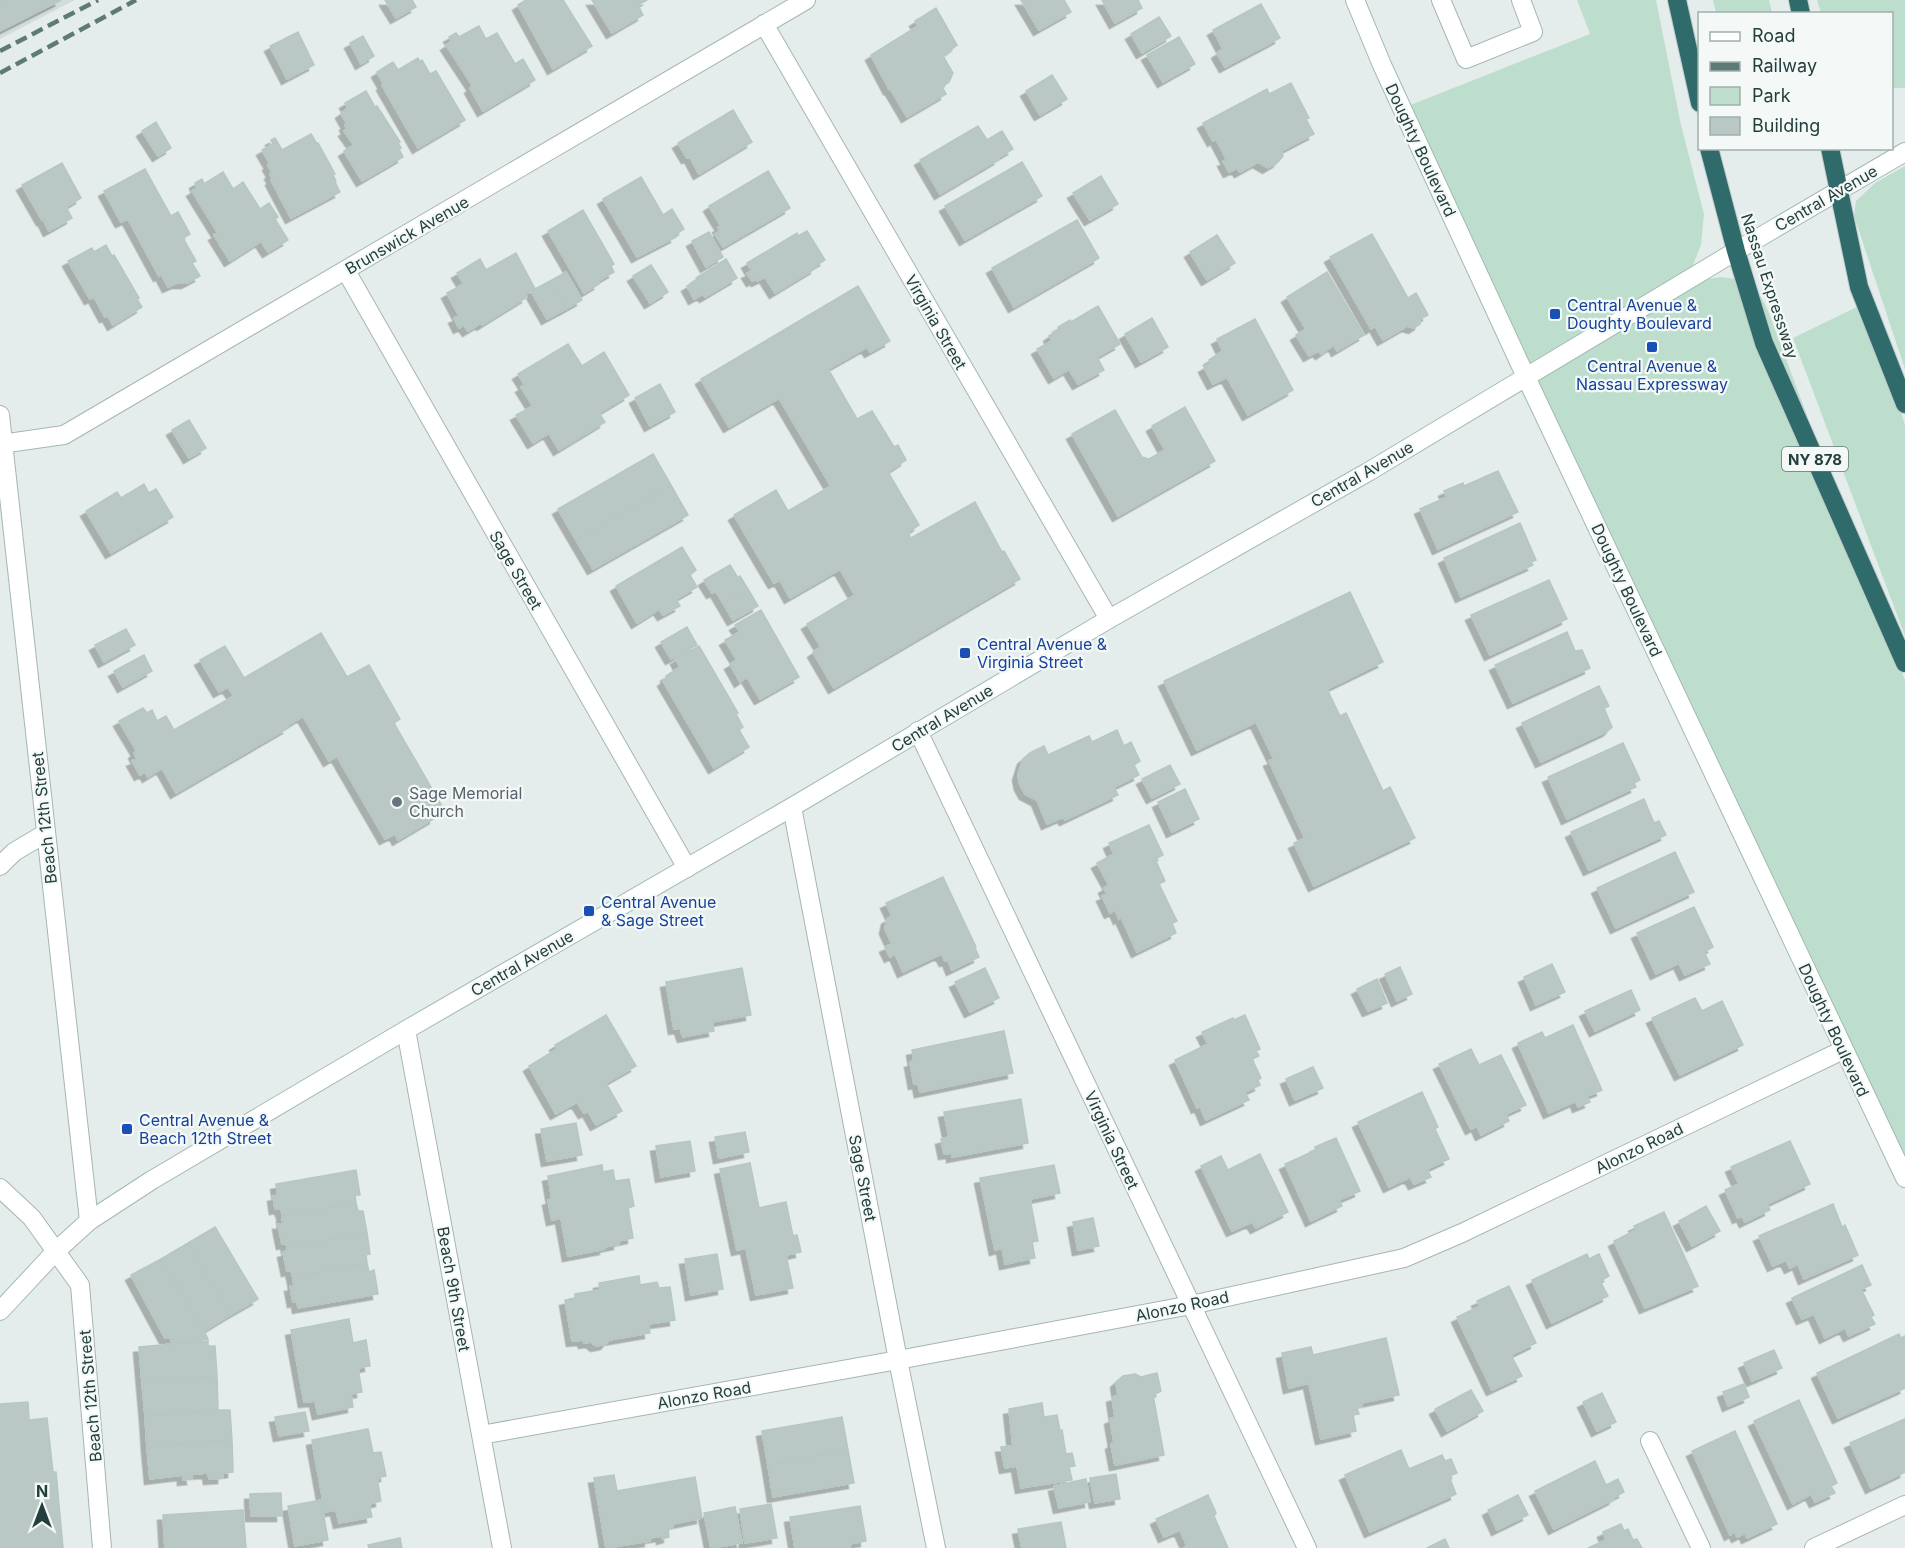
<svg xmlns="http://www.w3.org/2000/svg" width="1905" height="1548" font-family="Inter,sans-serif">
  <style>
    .built { fill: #d2ddda }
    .green { fill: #bddecd }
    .building { fill: #b9c8c5; stroke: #b6c7c3; stroke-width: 1.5; filter: url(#shadow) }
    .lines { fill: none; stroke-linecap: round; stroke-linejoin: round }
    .lane-casing { stroke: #a6b5b3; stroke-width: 20 }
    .street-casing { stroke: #a6b5b3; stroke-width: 20 }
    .secondary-casing { stroke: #a2b9b5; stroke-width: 20 }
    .highway-casing { stroke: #c1c9c9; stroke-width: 20 }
    .lane { stroke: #fff; stroke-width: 18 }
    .street { stroke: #fff; stroke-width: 18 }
    .secondary { stroke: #fff; stroke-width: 18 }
    .highway { stroke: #2f6b6b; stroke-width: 18 }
    .rail { stroke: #5e7a78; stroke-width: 4.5; stroke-dasharray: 12 6; stroke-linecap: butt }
    .transit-dot { fill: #1a4fb4; stroke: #f4f9f8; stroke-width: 2 }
    .worship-dot { fill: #6b7280; stroke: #f4f9f8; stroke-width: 2 }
    .labels { text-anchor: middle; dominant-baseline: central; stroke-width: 4.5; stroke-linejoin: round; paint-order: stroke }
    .shield { fill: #f4f9f8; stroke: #627775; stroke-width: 1.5 }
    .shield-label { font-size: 15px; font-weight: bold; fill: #233f3d }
    .street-label { font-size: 16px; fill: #233f3d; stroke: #f4f9f8 }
    .transit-label { font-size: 16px; fill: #164399; stroke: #f4f9f8; text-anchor: start }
    .worship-label { font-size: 16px; fill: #5b616d; stroke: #f4f9f8; text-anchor: start }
  </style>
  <defs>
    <filter id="shadow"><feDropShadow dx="-5.5" dy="5.5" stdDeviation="0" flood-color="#0004"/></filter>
  </defs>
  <rect width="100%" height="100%" fill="#e4edeb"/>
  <path class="built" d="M0 0H75L0 39Z"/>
  <path class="green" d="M1577 0H1656L1681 125 1704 214 1701 245 1693 265 1685 277 1529 371 1408 106 1590 34Z
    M1713 0H1769L1772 13H1716Z
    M1817 0H1905V88H1892V14L1821 13Z
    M1905 166V369L1854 216 1856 201 1875 183Z
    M1722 277C1751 281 1757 286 1769 313L1905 680V1165L1531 378 1691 281Z
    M1865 303 1905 425V636L1793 338Z"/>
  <path class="building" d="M0 0H61L0 31Z
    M385 0H412L416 7 396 18Z
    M526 0H563L592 46 553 69 518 5Z
    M592 0H647L638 5 643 15 612 33Z
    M1021 0H1064L1071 12 1039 30Z
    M1102 0H1138L1142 8 1115 23Z
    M1261 4 1280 38 1225 67 1217 53 1223 49 1213 30Z
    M936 8 957 45 943 56 953 73 949 82 942 87 946 94 907 117 890 88 889 89 871 55 918 26 915 21Z
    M1159 17 1171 36 1142 53 1131 34Z
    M479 26 486 39 497 33 515 64 523 59 535 80 483 111 470 88 473 86 446 45 452 41 449 37 456 33 459 37Z
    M298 32 314 65 287 79 270 46Z
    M363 36 374 56 361 64 350 43Z
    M1179 37 1195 64 1163 82 1147 55Z
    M418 58 420 62 422 60 430 74 436 71 465 120 418 148 382 85 384 84 377 72 393 62 398 70Z
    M1052 75 1067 99 1040 115 1026 91Z
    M1291 83 1309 118 1306 119 1314 134 1281 151 1283 156 1278 162 1268 168 1258 162 1240 172 1237 168 1229 172 1223 161 1227 160 1216 139 1213 141 1203 123 1267 89 1269 94Z
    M366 91 375 107 377 106 400 142 398 143 401 148 399 149 403 157 362 181 344 151 354 145 344 131 347 129 345 125 347 124 341 113 348 108 345 103Z
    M733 110 752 142 699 174 690 157 687 158 678 143Z
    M156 122 171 148 158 156 142 131Z
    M978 126 987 140 1002 131 1013 149 998 158 999 159 940 194 920 160Z
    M311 134 317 144 318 143 335 174 333 175 336 181 335 182 340 192 291 218 271 180 273 179 270 174 272 172 268 165 270 164 262 150 273 144 271 140 275 138 282 150Z
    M1022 162 1042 196 965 240 945 206Z
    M62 163 81 198 66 207 72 218 49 231 43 219 42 220 22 185Z
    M145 169 171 216 178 212 190 234 183 238 196 261 192 263 200 276 187 283H177L168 287 161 274 159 276 128 219 121 222 104 191Z
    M768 171 790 208 723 247 715 234 720 231 718 227 721 226 709 206Z
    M223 172 233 189 243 182 260 209 269 203 278 217 275 219 288 240 268 252 261 241 230 261 214 235 218 233 192 191 197 188 195 183 202 179 204 184Z
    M1101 176 1118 204 1090 220 1073 193Z
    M641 177 663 215 672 209 684 229 675 235 676 237 637 257 603 199Z
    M583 210 614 264 611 266 614 272 598 281 599 284 584 293 548 231Z
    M1077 220 1099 258 1014 307 992 268Z
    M807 231 825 260 815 266 816 268 775 293 765 277 757 281 756 279 752 281 747 273 752 271 747 263 797 233 798 236Z
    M709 232 723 257 706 267 692 241Z
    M1372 234 1408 298 1416 293 1428 315 1420 319V324L1414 328 1407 326 1383 340 1375 326 1371 329 1330 257Z
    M1217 235 1235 263 1207 280 1190 252Z
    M106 245 112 256 114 255 139 298 137 299 142 307 113 325 108 316 105 317 94 297 90 299 68 261 92 248 94 252Z
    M516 253 535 289 525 294 527 297 482 325 481 323 468 331 464 325 459 328 454 318 459 316 447 293 464 284 457 273 480 259 486 270Z
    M726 259 737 278 705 297 703 294 694 299 687 286 697 280 696 278Z
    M651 265 668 292 650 303 633 276Z
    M566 272 582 300 566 309 550 281Z
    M1327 272 1364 335 1337 351 1334 345 1321 354 1318 351 1309 356 1296 335 1306 329 1287 297Z
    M550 281 566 309 547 319 531 291Z
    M858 286 890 341 870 352 867 347 828 369 857 419 872 411 894 447 898 445 906 460 888 472 919 525 908 532 911 538 975 502 1002 552 1004 551 1020 579 834 688 813 652 821 647 807 624 855 595 840 569 790 598 780 580 774 583 734 515 776 490 788 511 831 486 779 398 729 427 701 379Z
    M1098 306 1120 344 1097 357 1104 370 1078 384 1069 369 1054 378 1037 349 1052 341 1049 336 1059 329 1058 327 1070 320 1071 322Z
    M1152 318 1168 347 1141 362 1125 334Z
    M1255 319 1293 390 1248 415 1227 377 1213 384 1204 367 1211 363 1209 360 1223 351 1217 339Z
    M568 344 582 366 604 352 629 395 599 413 605 422 559 450 549 433 533 443 516 415 533 406 521 387 525 385 518 374Z
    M660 384 675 412 650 426 635 398Z
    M1185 407 1215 461 1118 516 1072 434 1115 410 1142 457 1149 459 1165 450 1152 426Z
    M189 420 206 448 189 458 172 430Z
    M653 454 671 485 576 540 558 509Z
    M1498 471 1518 512 1438 549 1420 509 1447 497 1444 491 1463 483 1464 486Z
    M144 484 149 493 156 489 173 517 111 553 86 511 117 492 121 498Z
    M671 485 688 515 593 569 576 540Z
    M1520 523 1536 560 1531 562 1533 565 1461 597 1444 558Z
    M682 547 696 570 690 575 697 587 676 599 680 606 663 615 659 609 637 623 616 586Z
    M730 565 738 578 740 576 748 589 723 603 716 591 712 593 704 580Z
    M1549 580 1567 619 1490 655 1471 615Z
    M748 589 758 606 733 620 723 603Z
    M1350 592 1383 662 1327 689 1340 716 1346 713 1383 791 1390 787 1415 838 1314 886 1294 843 1305 838 1269 761 1274 759 1256 722 1197 750 1164 681Z
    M761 610 799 677 760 699 747 677 740 682 730 664 737 660 725 640 740 632 735 625Z
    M687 627 697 645 671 659 661 642Z
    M126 629 135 645 104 662 95 645Z
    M1567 632 1575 651 1582 650 1590 668 1513 703 1495 665Z
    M321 633 347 677 369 665 400 719 394 723 443 808 433 814 435 818 398 840 395 834 385 839 337 756 329 761 303 716 287 726 288 728 176 793 162 768 148 777 145 772 140 775 132 761 137 759 134 753 137 751 119 721 143 708 147 713 152 710 157 721 166 716 174 730 234 696 228 687 219 692 200 660 225 646 244 678Z
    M699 646 738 713 736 714 743 727 739 730 749 747 714 768 663 681 667 678 666 676 680 667 676 659Z
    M144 655 152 671 123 687 114 671Z
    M1599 686 1609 706 1604 708 1612 727 1608 731 1541 762 1522 723Z
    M1117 730 1124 746 1131 742 1140 761 1134 765 1139 775 1114 787 1118 795 1065 820 1063 817 1047 824 1037 800 1025 794 1020 785 1018 775 1023 759 1030 753 1044 746 1048 755 1089 736 1092 742Z
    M1623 743 1640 780 1634 783 1636 787 1567 819 1548 777Z
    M1170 765 1180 784 1152 798 1142 779Z
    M1185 789 1199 819 1172 832 1158 802Z
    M1644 799 1654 823 1659 821 1666 835 1589 870 1571 832Z
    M1149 825 1163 855 1155 859 1165 881 1159 884 1177 921 1172 923 1176 933 1137 952 1121 917 1119 919 1115 910 1110 913 1102 896 1107 894 1104 888 1109 885 1097 863 1114 854 1109 843Z
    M1675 852 1694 892 1616 928 1597 888Z
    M943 877 976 947 975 948 979 957 952 970 948 960 945 961 941 954 903 972 895 954 890 957 885 947 892 944 885 929 887 919 892 916 886 903Z
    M1694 907 1713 947 1704 952 1710 964 1685 975 1679 963 1656 974 1637 933Z
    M1552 964 1565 992 1536 1005 1524 977Z
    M1400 967 1412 994 1397 1001 1385 974Z
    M742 968 751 1015 712 1022 714 1031 683 1037 680 1028 674 1029 666 982Z
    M985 968 999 998 970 1012 955 982Z
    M1377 979 1387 1003 1368 1011 1357 989Z
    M1631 990 1640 1010 1595 1031 1585 1011Z
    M1695 998 1702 1011 1722 1001 1743 1045 1680 1075 1652 1018Z
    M606 1015 636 1066 606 1083 622 1111 596 1125 588 1111 584 1113 577 1102 556 1114 529 1066 557 1049 555 1045Z
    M1245 1015 1260 1049 1256 1051 1259 1056 1252 1059 1261 1078 1258 1080 1260 1085 1245 1092 1249 1100 1206 1120 1200 1106 1197 1108 1175 1060 1208 1044 1202 1032 1233 1018 1234 1020Z
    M1573 1025 1602 1090 1587 1096 1590 1102 1578 1107 1576 1101 1549 1113 1518 1043 1542 1032 1545 1038Z
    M1004 1031 1013 1073 920 1092 918 1083 914 1084 910 1062 914 1061 912 1050Z
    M1471 1049 1479 1065 1501 1055 1526 1105 1506 1114 1509 1121 1481 1135 1477 1126 1471 1129 1439 1064Z
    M1313 1067 1323 1088 1295 1100 1286 1079Z
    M1422 1092 1438 1127 1435 1129 1449 1159 1427 1169 1431 1177 1414 1184 1410 1177 1389 1187 1358 1122Z
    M1021 1099 1028 1143 952 1157V1153L944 1154 941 1139 949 1137 944 1112Z
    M576 1123 582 1155 547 1161 541 1129Z
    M745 1132 749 1152 719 1158 715 1137Z
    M1336 1138 1360 1191 1339 1200 1342 1206 1311 1221 1285 1164 1316 1150 1315 1147Z
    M690 1141 695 1171 661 1177 656 1146Z
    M1790 1141 1810 1184 1767 1204 1770 1210 1745 1222 1742 1216 1738 1218 1725 1190 1739 1184 1731 1167Z
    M1260 1154 1288 1212 1256 1228 1252 1222 1232 1231 1201 1166 1221 1156 1228 1170Z
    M750 1163 759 1208 786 1202 793 1236 797 1235 801 1252 786 1255 793 1288 756 1295 746 1248 737 1250 720 1169Z
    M602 1165 603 1172 613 1170 615 1181 629 1179 634 1206 628 1208 633 1238 618 1241 619 1244 604 1247 605 1249 568 1256 561 1218 552 1220 548 1200 552 1199 548 1176Z
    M1054 1165 1060 1193 1030 1199 1038 1241 1032 1242 1035 1258 1005 1264 1002 1248 995 1250 980 1178Z
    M356 1170 360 1195H355L356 1203 283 1216 280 1208 275 1209 273 1196 278 1195 276 1184Z
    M356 1203 358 1211H363L367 1233 287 1247 286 1243 282 1244 278 1224H283L282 1216Z
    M1833 1204 1842 1227 1845 1225 1858 1255 1804 1279 1798 1264 1790 1268 1786 1260 1773 1266 1759 1236Z
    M1706 1206 1720 1231 1692 1246 1679 1221Z
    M1664 1212 1698 1286 1645 1308 1614 1241 1636 1230 1634 1226Z
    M1093 1218 1099 1246 1078 1250 1073 1222Z
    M215 1227 258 1299 230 1315 188 1243Z
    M367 1233 370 1254 366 1255 367 1263 293 1278 291 1270 287 1271 283 1252 288 1251 287 1247Z
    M188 1243 230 1315 204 1331 161 1259Z
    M717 1254 723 1289 691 1295 685 1259Z
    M1587 1254 1589 1259 1599 1254 1609 1276 1600 1281 1608 1296 1552 1323 1532 1280Z
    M161 1259 204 1331 208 1339 172 1343 171 1338H165L131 1275Z
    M367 1263 369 1272 374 1270 378 1294 298 1308 297 1301 293 1302 290 1286H294L293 1278Z
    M1862 1265 1871 1285 1861 1289 1874 1315 1871 1317 1875 1324 1849 1336 1845 1328 1825 1338 1814 1314 1802 1319 1792 1298Z
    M639 1276 640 1285 657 1282 659 1288 670 1287 675 1320 648 1324 650 1333 609 1340 606 1344 596 1346 591 1342 584 1343 583 1340 572 1341 565 1300 575 1298V1294L600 1290 599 1283Z
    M1509 1286 1536 1343 1511 1355 1522 1376 1492 1390 1457 1317 1480 1306 1477 1301Z
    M349 1319 353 1343 366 1340 370 1366 358 1368 362 1392 351 1394 353 1407 318 1414 315 1401 304 1402 291 1330Z
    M1899 1334 1901 1338 1905 1336V1388L1838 1418 1817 1373Z
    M1386 1338 1399 1395 1361 1403 1362 1407 1357 1408 1359 1414 1353 1415 1356 1431 1321 1439 1309 1383 1289 1388 1282 1353 1311 1347 1313 1355Z
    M208 1341V1346H215L217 1376 142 1382 139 1347Z
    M1774 1350 1782 1368 1752 1381 1744 1363Z
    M1157 1373 1161 1391 1153 1395 1164 1455 1115 1465 1111 1444 1114 1442 1110 1419 1115 1417 1112 1397 1118 1395 1116 1382 1123 1376 1135 1374 1141 1377Z
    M217 1376 218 1410 145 1416 142 1382Z
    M1744 1384 1749 1397 1728 1406 1723 1392Z
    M1471 1390 1483 1411 1447 1431 1435 1409Z
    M1602 1393 1616 1422 1597 1431 1583 1402Z
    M1799 1400 1837 1483 1831 1486 1835 1493 1815 1502 1811 1494 1793 1504 1754 1421Z
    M28 1402 29 1420 47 1418 53 1472H56L63 1548H0V1404Z
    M1042 1403 1044 1417 1057 1415 1060 1431 1062 1430 1066 1454 1072 1453 1075 1466 1069 1467 1072 1480 1021 1488 1017 1466 1005 1468 1001 1447 1013 1446 1009 1409Z
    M218 1410H230L232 1440 147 1447 145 1416Z
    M305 1412 309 1431 279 1436 275 1417Z
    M842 1417 848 1450 768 1465 762 1431Z
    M1905 1419V1472L1871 1488 1850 1443Z
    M368 1429 373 1453 381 1452 386 1476 377 1478 381 1501 369 1504 372 1517 339 1523 336 1510 325 1512 312 1440Z
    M1735 1431 1777 1524 1747 1538 1745 1533 1737 1537 1735 1532 1730 1535 1692 1451Z
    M232 1440 233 1472 223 1473V1478L209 1479 208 1473 191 1474 192 1479 183 1480V1475L150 1479 147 1447Z
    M848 1450 854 1483 773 1497 768 1465Z
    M1401 1450 1409 1469 1442 1455 1445 1461 1451 1459 1457 1473 1449 1476 1456 1494 1370 1532 1345 1475Z
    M1595 1461 1606 1485 1618 1479 1624 1492 1613 1498 1614 1499 1554 1529 1535 1491Z
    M1116 1474 1120 1499 1095 1503 1090 1478Z
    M614 1475 617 1491 695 1477 702 1518 673 1524V1528L668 1529 669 1537 662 1539V1536L649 1538 650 1541 606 1548 594 1478Z
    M1086 1479 1090 1502 1059 1508 1054 1486Z
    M281 1493 282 1516H251L250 1494Z
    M1208 1495 1216 1513 1214 1516 1228 1548H1184L1187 1546 1180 1530 1164 1537 1156 1519Z
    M1518 1495 1528 1515 1497 1530 1488 1510Z
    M321 1500 328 1540 295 1546 288 1506Z
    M771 1504 777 1538 745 1543 740 1509Z
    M860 1506 866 1541 849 1544 850 1548H795L790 1517Z
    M735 1507 742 1543 711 1548 704 1513Z
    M243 1510 246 1548H165L163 1515Z
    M1061 1522 1066 1548H1022L1018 1529Z
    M1621 1524 1624 1531 1628 1529 1633 1540 1637 1539 1642 1548H1588L1606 1540 1603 1532Z
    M400 1538 402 1548H369L368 1545Z
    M1445 1539 1449 1548H1427Z"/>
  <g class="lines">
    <defs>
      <path id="lane" d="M1441 0 1466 59 1533 32 1521 0"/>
      <path id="street" d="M764 24 1109 619
        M346 271 687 868
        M0 415 89 1221
        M0 444 64 435 806 0
        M918 731 1307 1548
        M792 807 898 1360 936 1548
        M0 866 14 852 46 833
        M406 1030 502 1548
        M0 1188 32 1218 80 1285 102 1548
        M481 1435 898 1360 1191 1305 1404 1258 1462 1233 1843 1050
        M1650 1441 1701 1548
        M1814 1548 1905 1505"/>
      <path id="secondary" d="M1355 0 1382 65 1526 377 1905 1178
        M0 1311 56 1251 89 1221 152 1180 406 1030 792 807 1109 619 1368 472 1736 251 1905 152"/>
      <path id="highway" d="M1677 0 1700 103
        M1798 0 1801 14
        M1709 148 1736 251 1764 343 1905 663
        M1830 148 1859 287 1905 404"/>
    </defs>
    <use href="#lane" class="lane-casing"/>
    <use href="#street" class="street-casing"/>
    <use href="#secondary" class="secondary-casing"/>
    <use href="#highway" class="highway-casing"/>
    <use href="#lane" class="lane"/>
    <use href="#street" class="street"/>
    <use href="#secondary" class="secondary"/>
    <use href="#highway" class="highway"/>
    <path class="rail" d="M0 51 98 0
      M0 73 136 0"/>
  </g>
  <g class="transit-dot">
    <rect x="1549" y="308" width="12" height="12" rx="3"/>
    <rect x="1646" y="341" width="12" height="12" rx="3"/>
    <rect x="959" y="647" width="12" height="12" rx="3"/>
    <rect x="583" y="905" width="12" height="12" rx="3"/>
    <rect x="121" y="1123" width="12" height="12" rx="3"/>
  </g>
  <circle class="worship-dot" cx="397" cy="802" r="6"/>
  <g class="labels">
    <rect class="shield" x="1782" y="447" width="66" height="24" rx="4.5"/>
    <g class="shield-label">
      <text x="1815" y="459">NY 878</text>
    </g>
    <g class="street-label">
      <text transform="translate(1421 150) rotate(65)">Doughty Boulevard</text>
      <text transform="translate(1826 198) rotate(-30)">Central Avenue</text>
      <text transform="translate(407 235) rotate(-30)">Brunswick Avenue</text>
      <text transform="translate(1770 286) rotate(72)">Nassau Expressway</text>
      <text transform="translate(936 322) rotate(60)">Virginia Street</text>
      <text transform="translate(1362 474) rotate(-30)">Central Avenue</text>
      <text transform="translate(516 570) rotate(60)">Sage Street</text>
      <text transform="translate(1627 590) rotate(65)">Doughty Boulevard</text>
      <text transform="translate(942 718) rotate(-31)">Central Avenue</text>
      <text transform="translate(44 818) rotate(-96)">Beach 12th Street</text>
      <text transform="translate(522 963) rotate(-30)">Central Avenue</text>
      <text transform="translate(1834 1030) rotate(65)">Doughty Boulevard</text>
      <text transform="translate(1112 1140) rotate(65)">Virginia Street</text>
      <text transform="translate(1639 1148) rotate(-26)">Alonzo Road</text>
      <text transform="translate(863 1178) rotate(79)">Sage Street</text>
      <text transform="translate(454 1289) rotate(80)">Beach 9th Street</text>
      <text transform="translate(1182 1306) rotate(-12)">Alonzo Road</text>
      <text transform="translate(704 1395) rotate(-10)">Alonzo Road</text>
      <text transform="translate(90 1396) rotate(-95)">Beach 12th Street</text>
    </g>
    <g class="transit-label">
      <text x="1567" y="305">Central Avenue &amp;<tspan x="1567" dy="18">Doughty Boulevard</tspan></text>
      <text x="1652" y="366" text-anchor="middle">Central Avenue &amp;<tspan x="1652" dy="18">Nassau Expressway</tspan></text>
      <text x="977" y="644">Central Avenue &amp;<tspan x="977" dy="18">Virginia Street</tspan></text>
      <text x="601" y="902">Central Avenue<tspan x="601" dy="18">&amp; Sage Street</tspan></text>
      <text x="139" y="1120">Central Avenue &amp;<tspan x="139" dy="18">Beach 12th Street</tspan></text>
    </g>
    <g class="worship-label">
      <text x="409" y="793">Sage Memorial<tspan x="409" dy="18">Church</tspan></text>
    </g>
  </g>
  <rect x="1698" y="12" width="195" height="138" fill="#f4f9f8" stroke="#a0afad" stroke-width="1.5"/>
  <rect x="1710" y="32" width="30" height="9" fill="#ffffff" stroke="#a0afad" stroke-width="1.5"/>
  <text x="1752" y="42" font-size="18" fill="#233f3d">Road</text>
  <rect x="1710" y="62" width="30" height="9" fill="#5e7a78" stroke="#a0afad" stroke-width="1.5"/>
  <text x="1752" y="72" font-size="18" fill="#233f3d">Railway</text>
  <rect x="1710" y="87" width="30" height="18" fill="#bddecd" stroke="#a0afad" stroke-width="1.5"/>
  <text x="1752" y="102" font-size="18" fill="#233f3d">Park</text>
  <rect x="1710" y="117" width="30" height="18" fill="#b9c8c5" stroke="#a0afad" stroke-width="1.5"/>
  <text x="1752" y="132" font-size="18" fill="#233f3d">Building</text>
  <g transform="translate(42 1506)" stroke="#f4f9f8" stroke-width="4.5" paint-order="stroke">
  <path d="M0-4.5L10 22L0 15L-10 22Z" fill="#233f3d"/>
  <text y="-9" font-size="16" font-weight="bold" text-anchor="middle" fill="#233f3d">N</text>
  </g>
</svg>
